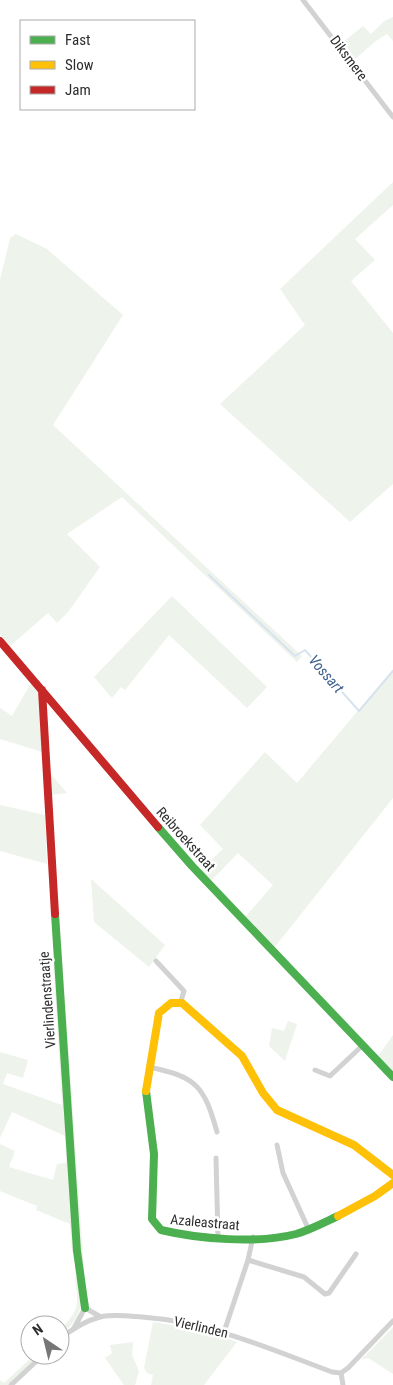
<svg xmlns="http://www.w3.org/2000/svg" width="393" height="1385" font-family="'Roboto Condensed',sans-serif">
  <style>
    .green { fill: #eef3eb }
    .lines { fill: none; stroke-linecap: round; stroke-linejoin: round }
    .stream { stroke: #d8e3f0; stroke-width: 2 }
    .street { stroke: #d2d2d2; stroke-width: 5 }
    .fast { stroke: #4caf50; stroke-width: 8 }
    .slow { stroke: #ffc107; stroke-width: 8 }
    .jam { stroke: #c62828; stroke-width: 8 }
    .labels { text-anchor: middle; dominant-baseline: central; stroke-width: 5; stroke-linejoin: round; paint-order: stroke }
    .street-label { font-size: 14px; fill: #2d2d2d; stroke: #fff }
    .water-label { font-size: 15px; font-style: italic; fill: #3f628c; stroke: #fff }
  </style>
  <rect width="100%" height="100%" fill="#fff"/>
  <path class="green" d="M393 17V41L387 34 376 41 354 60 342 43 363 26 371 34 384 21Z
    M393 182V205L355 239 375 260 351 281 393 333V484L350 522 220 404 305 325 280 289Z
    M16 234 47 249 123 315 53 425 302 656 297 662 122 497 67 534 100 567 68 612 57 623 48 613 10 646 0 634V280L10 238Z
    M172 596 267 687 247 708 169 635 125 690 121 687 112 698 94 677Z
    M393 669V798L274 948 245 917 273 885 238 853 211 881 201 870 223 849 200 825 265 752 297 783Z
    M31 683 39 691 42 752 0 739V708L12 716Z
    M49 772 67 793 51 795Z
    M0 805 45 815 47 864 0 851Z
    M91 879 165 945 149 967 94 922Z
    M55 899H58L85 1283 87 1298 92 1309 87 1306 78 1251 72 1252 70 1224 36 1210 37 1206 0 1191V1144L15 1151 9 1167 53 1180 57 1164 66 1163 65 1136 12 1112 0 1138V1052L28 1060 23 1078 7 1073 3 1084 62 1105 53 957 59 956Z
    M288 1021 297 1024 285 1061 269 1046 272 1028 284 1031Z
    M393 1035V1071L378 1056Z
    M75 1277 78 1278C83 1308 83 1315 60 1336V1330C81 1307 78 1307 75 1277Z
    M153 1322 208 1331 237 1342 204 1385H151L153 1375 147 1373 144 1368Z
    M393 1327V1374L368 1358 361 1360Z
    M133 1342 132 1355 139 1371 135 1385H124L105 1358 112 1353 110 1345Z
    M34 1355H40L8 1385H0V1380L4 1383Z"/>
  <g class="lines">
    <path class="stream" d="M209 575 295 656 305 650 359 711 393 671"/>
    <path class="street" d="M303 0 393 117
      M156 961 184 991 181 1001
      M149 1067C197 1077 204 1086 217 1132
      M315 1070 330 1076 363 1045
      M277 1145 283 1173 308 1228
      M216 1158 218 1238
      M248 1260 304 1277 325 1294 329 1293 356 1254
      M74 1328 85 1308 101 1317
      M224 1332 248 1260 253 1237
      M60 1339C72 1329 85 1321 100 1317 114 1314 128 1316 142 1317 210 1322 270 1349 332 1372L341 1373
      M341 1373 348 1368 393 1321
      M341 1373 343 1385
      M11 1385 43 1355"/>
    <path class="fast" d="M158 827 192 866 393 1077
      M55 914 77 1251 85 1308
      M146 1091 154 1154 152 1219 161 1230C199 1239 257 1244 296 1234 310 1230 325 1222 338 1216"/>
    <path class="slow" d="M146 1091 159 1013 171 1003H182L242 1056 263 1093 277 1110 354 1145 393 1175
      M338 1216 375 1196 393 1183"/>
    <path class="jam" d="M0 641 158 827
      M42 690 55 914"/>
  </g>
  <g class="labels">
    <g class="street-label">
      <text transform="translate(349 58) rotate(53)">Diksmere</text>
      <text transform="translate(186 839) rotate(48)">Reibroekstraat</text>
      <text transform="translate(47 1000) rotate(-94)">Vierlindenstraatje</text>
      <text transform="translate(205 1222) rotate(5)">Azaleastraat</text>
      <text transform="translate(201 1327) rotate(13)">Vierlinden</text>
    </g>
    <g class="water-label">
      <text transform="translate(326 674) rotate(49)">Vossart</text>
    </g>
  </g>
  <rect x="20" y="20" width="175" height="90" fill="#ffffff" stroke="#ababab"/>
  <rect x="30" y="36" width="25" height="8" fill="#4caf50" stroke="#ababab"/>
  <text x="65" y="45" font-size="15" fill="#2d2d2d">Fast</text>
  <rect x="30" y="61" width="25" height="8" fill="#ffc107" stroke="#ababab"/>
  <text x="65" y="70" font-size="15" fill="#2d2d2d">Slow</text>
  <rect x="30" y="86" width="25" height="8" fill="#c62828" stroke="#ababab"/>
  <text x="65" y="95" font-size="15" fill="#2d2d2d">Jam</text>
  <g transform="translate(45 1340) rotate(325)"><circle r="24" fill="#ffffff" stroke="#ababab"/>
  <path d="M0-4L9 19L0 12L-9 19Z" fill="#767676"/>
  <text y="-8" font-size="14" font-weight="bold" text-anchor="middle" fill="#2d2d2d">N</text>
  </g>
</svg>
